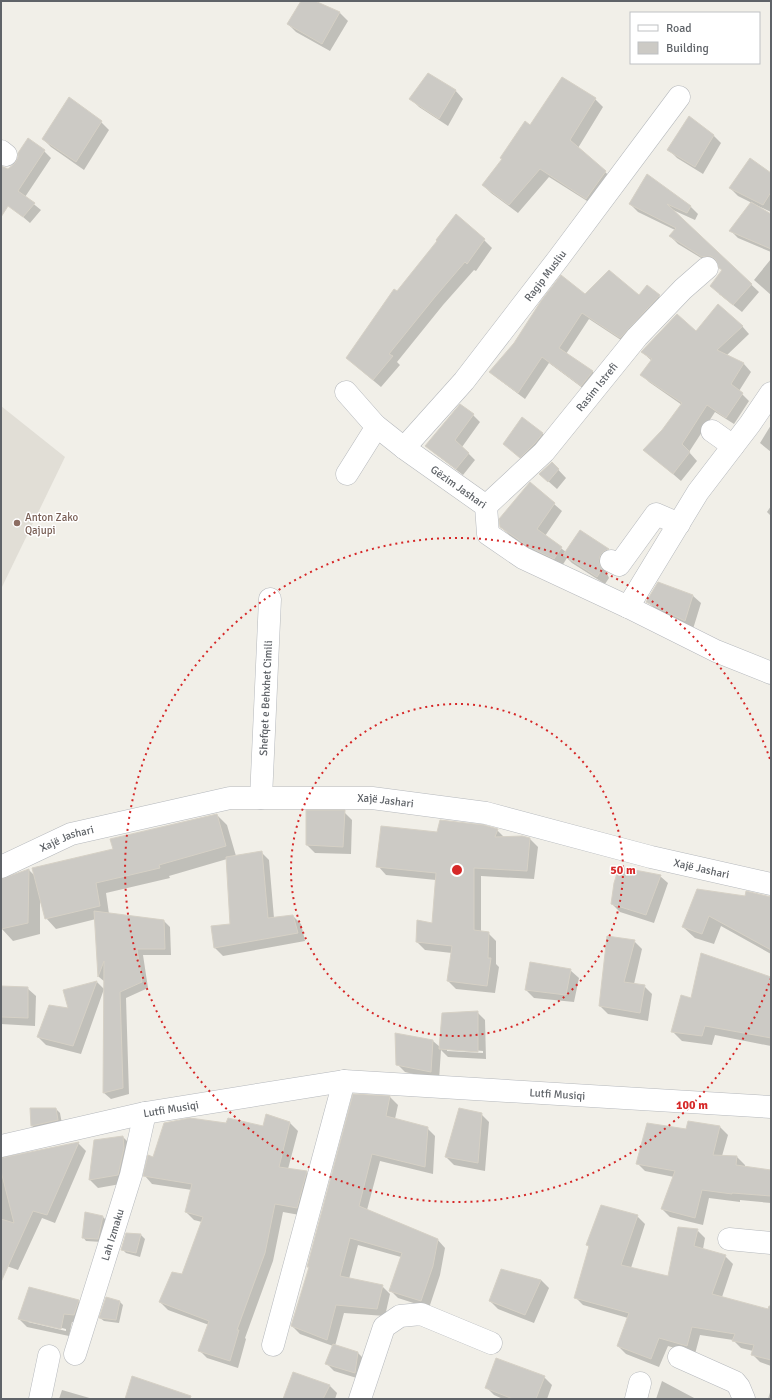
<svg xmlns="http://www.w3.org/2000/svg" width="772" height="1400" font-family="Signika,sans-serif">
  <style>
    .education { fill: #e1ded6 }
    .shadow { fill: #0003; fill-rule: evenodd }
    .building { fill: #cccac5; stroke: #d6d1c6 }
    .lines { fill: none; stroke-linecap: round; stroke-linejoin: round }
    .street-casing { stroke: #b5b8bc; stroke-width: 23 }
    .street { stroke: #fff; stroke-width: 22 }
    .ring { fill: none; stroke: #d62828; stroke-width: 2; stroke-dasharray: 2 4 }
    .education-dot { fill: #8d6e63; stroke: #fff; stroke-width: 1.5 }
    .labels { text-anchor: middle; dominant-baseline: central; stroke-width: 3; stroke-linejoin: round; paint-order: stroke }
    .street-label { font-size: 11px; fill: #5f6368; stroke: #fff }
    .education-label { font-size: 11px; fill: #785e54; stroke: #fff; text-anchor: start }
    .centre { fill: #d62828; stroke: #fff; stroke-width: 2 }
    .ring-label { font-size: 12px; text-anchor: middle; font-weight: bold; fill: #d62828; stroke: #fff; stroke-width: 3; stroke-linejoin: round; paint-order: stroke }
  </style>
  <rect width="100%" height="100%" fill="#f1efe8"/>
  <path class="education" d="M1 406 65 457 1 589Z"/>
  <path class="shadow" d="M303 1H312L340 13 348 21 330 51 296 32 288 24Z
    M455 90 463 99 448 126 419 107 411 99Z
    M595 99 603 107 578 148 614 180 595 206 549 177 518 213 491 193 483 185Z
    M101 122 109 130 84 170 51 147 43 139Z
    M713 135 721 143 703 174 677 158 669 150Z
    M44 151 51 158 25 197 41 210 30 223 9 205 1 186V166L8 170Z
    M771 174V212L756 205V206L771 215V252L738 238 731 231 752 203 738 196 730 188Z
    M647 176 690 206 698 214 695 220 673 210 759 292 742 312 719 294 723 270 719 264H711L678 244 670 236 675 230 638 212 630 204Z
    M484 240 492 248 476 271 474 270 443 305 397 362 400 365 381 387 356 366 398 292Z
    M771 259V295L754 280Z
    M585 296H659L666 303 627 344 589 319 566 354 593 372 599 379 588 392 549 363 525 399 497 378 490 372Z
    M742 326 749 334 726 356 744 364 751 372 739 391 749 401 734 424 715 412 689 452 697 461 681 481 645 450 663 431 682 405 649 382 641 374 652 361 642 352 696 332Z
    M473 415 480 422 462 447 475 460 463 475 433 452 426 446Z
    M522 418 543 434 551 442 528 465 505 444Z
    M771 425V452L760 443Z
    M552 463 566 478 557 489 540 474Z
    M554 504 562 511 545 536 566 552 580 531 608 550 615 557 607 564 606 571 609 578 605 584 572 563 567 558 562 566 538 555 509 535 501 527Z
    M771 506V516L767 512Z
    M692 595 701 603 693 629 656 610 648 602Z
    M344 812 352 820 351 854 315 853 307 845Z
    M217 815 227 825 236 856 261 852 269 860 274 918 293 916 301 924 305 941 223 956 215 948 231 924 227 859 169 876 170 878 106 893 109 914 163 920 170 927 171 955H143L148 988 126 998 129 1094 111 1099 104 1093 105 982 99 977 96 919 56 929 46 918 40 901V934L13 941 2 929 1 880 29 870 35 876Z
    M497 830 504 837H522L530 839 538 847 534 879 481 876V932L488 933 496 941V964L499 967 495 993 456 989 448 981 452 953 425 950 417 942 433 924 436 880 386 875 378 866 438 834Z
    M660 876 668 883 654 923 620 912 612 904Z
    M745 897 771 898V954L721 926 714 944 695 938 683 927Z
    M634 941 642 949 634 984 644 986 652 994 648 1021 608 1014 600 1006Z
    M570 970 579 978 574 1002 534 998 526 990Z
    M771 978V1046L715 1035 712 1045 682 1041 672 1031Z
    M97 982 104 989 81 1054 46 1045 38 1037 69 1010Z
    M1 987 27 988 36 996 35 1026 1 1024Z
    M477 1012 485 1020 486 1059 448 1057 441 1050 439 1080 405 1072 397 1064 433 1041 440 1047ZM447 1048 483 1051V1053L447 1051Z
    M354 1095 390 1097 398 1105 395 1119 427 1128 435 1136 433 1174 380 1161 367 1210 437 1239 445 1248 440 1275 429 1308 398 1298 390 1290 401 1257 358 1245 349 1279 382 1286 390 1294 385 1316 344 1313 335 1346 358 1353 366 1361 363 1380 334 1371 326 1363 333 1346 300 1334 292 1326 309 1268 308 1266Z
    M31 1109H56L60 1113 62 1124 36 1130 32 1126Z
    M481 1114 489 1122 485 1171 454 1165 446 1157Z
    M290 1123 298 1131 288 1169 306 1172 314 1180 305 1216 283 1212 273 1261 245 1338 246 1339 238 1368 207 1358 199 1350 209 1325 168 1310 160 1302 182 1276 202 1222 194 1220 186 1212 192 1190 152 1184 145 1176 154 1158 264 1127Z
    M720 1127 728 1135 722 1156 737 1157 745 1165V1167L771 1171V1203L740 1200V1202L709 1198 703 1225 670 1217 662 1209 674 1177 645 1171 637 1163 687 1130Z
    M123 1137 131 1145 126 1183 98 1188 90 1180Z
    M78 1143 86 1151 55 1223 42 1218 18 1270 1 1264V1159Z
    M86 1213 103 1217 107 1221 102 1242 86 1241 83 1237Z
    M770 1213H771V1227L770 1225Z
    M637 1216 645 1224 631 1268 669 1277 697 1230 705 1238 703 1249 725 1256 733 1264 722 1297 770 1311 771 1308V1366L760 1362 752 1354 753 1351 741 1348 733 1340 700 1335 695 1354 668 1346 659 1367 626 1354 618 1346 628 1318 583 1305 575 1297 590 1248 587 1245Z
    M127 1234 141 1235 145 1239 140 1257 126 1253 122 1249Z
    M502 1270 541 1280 549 1288 534 1323 498 1309 490 1301Z
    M78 1301 86 1309 82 1323 72 1322 69 1336 27 1327 19 1319ZM28 1320 66 1329V1331L28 1322Z
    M119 1301 123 1305 119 1323 104 1321 100 1318Z
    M544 1377 552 1385 547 1399H503L494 1395 486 1387Z
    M662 1381 696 1399H656Z
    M329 1385 337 1393 335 1399H284Z
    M771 1389V1399H768Z
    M62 1390 93 1399H59Z"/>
  <path class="building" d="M301 1H315L340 12 322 44 287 24Z
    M428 73 456 90 439 119 409 99Z
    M562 77 596 98 570 140 606 171 586 199 540 169 509 205 482 185 502 159 500 158 525 121 530 125Z
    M69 97 102 121 76 162 42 139Z
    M689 116 714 135 695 167 667 150Z
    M28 138 45 150 18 191 35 203 23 217 8 206 1 217V166L8 169 15 163 18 157V153Z
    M750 158 771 173V192L763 205 729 188Z
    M647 174 691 206 687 213 667 204 752 284 733 305 710 286 722 270 719 268 716 260 711 256 702 257 669 236 676 228 629 204Z
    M751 202 771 214V249L729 231Z
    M456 214 485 239 467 264 465 262 435 297 389 354 393 356 373 380 346 358 394 289 397 291 437 241 436 240Z
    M609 270 639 295 647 285 660 295 620 338 582 313 559 348 593 371 581 386 542 357 518 393 489 372 514 343 541 301 561 275 585 294Z
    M718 304 743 326 717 350 744 363 731 384 743 393 726 418 707 405 682 444 690 452 673 474 643 450 662 430 682 403 640 375 652 359 641 352 677 314 696 331Z
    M460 404 474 414 455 440 469 453 456 469 425 446Z
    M522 417 543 433 535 443 520 458 503 444Z
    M552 462 559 469 548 482 539 474Z
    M530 482 555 503 537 529 562 547 554 559 529 547 500 527 499 519Z
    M580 530 609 549 604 551 600 556 599 562 602 569 597 577 563 555Z
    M658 582 693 595 685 621 646 602Z
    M306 810H345L343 847 306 845Z
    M217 814 226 846 159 865 160 868 96 883 100 906 45 919 32 868 113 849 110 839Z
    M440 820 484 825 498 829 495 837 522 836 530 838 527 871 474 868V930L489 932 488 958H491L487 986 447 981 452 946 416 942 417 920 432 923 436 873 376 867 381 826 437 832Z
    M262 851 268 918 293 915 298 933 214 948 211 926 230 924 226 857Z
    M619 867 661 875 646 915 611 904 614 883Z
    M29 869 28 923 1 929V879Z
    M697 889 745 896 746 891 771 897V950L709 916 702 934 682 927Z
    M94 911 164 920 165 949H137L142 982 120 992 123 1088 103 1093 104 961 98 977Z
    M607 936 635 940 624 982 645 985 640 1013 599 1006Z
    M701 953 771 977V1038L705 1026 702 1036 671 1032 681 995 691 998Z
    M530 962 571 969 566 995 525 990Z
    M97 981 73 1046 37 1037 49 1005 68 1008 63 990Z
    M1 986 28 987V1018L1 1017Z
    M478 1011V1052L439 1049 442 1013Z
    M395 1033 433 1040 431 1072 396 1065Z
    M353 1094 390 1096 386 1116 428 1127 425 1167 372 1154 359 1206 438 1239 433 1266 421 1301 389 1291 402 1253 350 1238 340 1276 383 1285 377 1309 336 1305 327 1340 291 1326 309 1267H307Z
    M30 1108H56L58 1120 31 1126Z
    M459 1108 482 1113 478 1163 445 1157Z
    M266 1114 290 1122 279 1167 307 1171 297 1208 275 1204 265 1253 237 1330H239L230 1361 198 1351 209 1321 159 1302 172 1272 182 1274 203 1217 185 1212 192 1184 143 1176 148 1155 153 1157 164 1123 190 1118 226 1123 228 1118 263 1126Z
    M688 1121 720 1126 713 1155 737 1156 736 1165 771 1170V1196L732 1193V1194L702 1190 695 1218 661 1209 675 1171 636 1164 647 1123 686 1129Z
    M123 1136 124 1148 118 1175 89 1180 94 1140Z
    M79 1142 47 1215 33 1211 1 1282V1219L14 1223 1 1171V1158Z
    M601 1205 638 1215 621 1265 668 1276 678 1227 698 1229 694 1246 726 1255 712 1294 768 1309 769 1306H771V1360L751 1355 754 1345 732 1341 735 1334 692 1327 687 1346 659 1338 651 1359 617 1346 629 1313 574 1298 589 1246 586 1245Z
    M85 1212 103 1216 98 1239 82 1238Z
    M126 1233 141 1234 136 1253 121 1250Z
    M501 1269 541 1280 525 1315 489 1301Z
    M29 1287 79 1300 74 1315 64 1314 61 1329 18 1319Z
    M106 1297 120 1301 116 1320 99 1318Z
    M333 1344 358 1352 355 1373 325 1364Z
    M496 1358 545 1376 536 1399H513L485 1388Z
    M293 1372 330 1385 323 1399H283Z
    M132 1376 191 1396 190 1399H125Z"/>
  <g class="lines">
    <defs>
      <g id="street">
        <path d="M1 151 6 155"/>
        <path id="s1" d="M346 392 375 425 404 448 486 506 488 534 523 558 628 607 716 651 771 673"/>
        <path d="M712 431 733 446"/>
        <path id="s2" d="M404 448 464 381 558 259 679 97"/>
        <path d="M347 474 374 431 375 425"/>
        <path id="s3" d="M486 506 544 452 637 337 683 289 707 268"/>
        <path d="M611 561 619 565 656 514 679 524"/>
        <path d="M628 607 698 492 750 424 771 393"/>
        <path id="s4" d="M261 798 270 599"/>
        <path id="s5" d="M1 867 71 834 230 798H372L486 813 651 857 771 884"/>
        <path id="s6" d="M1 1146 145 1113 344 1081 771 1107"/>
        <path d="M729 1239 771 1243"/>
        <path d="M273 1345 344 1081"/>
        <path id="s7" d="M75 1354 131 1175 145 1113"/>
        <path d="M679 1357 735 1382 739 1387 744 1399"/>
        <path d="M40 1399 49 1356"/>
        <path d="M360 1399 384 1327 400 1316 421 1314 491 1343"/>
        <path d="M636 1399 640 1383"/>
      </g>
    </defs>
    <use href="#street" class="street-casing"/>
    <use href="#street" class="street"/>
  </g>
  <g class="ring">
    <circle cx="457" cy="870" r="166"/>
    <path d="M771 978A332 332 0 1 1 771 762"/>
  </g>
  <circle class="education-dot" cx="17" cy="523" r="4"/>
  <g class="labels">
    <g class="street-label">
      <text stroke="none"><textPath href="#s2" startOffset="223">Ragip Musliu</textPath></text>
      <text stroke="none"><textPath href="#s3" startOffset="163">Rasim Istrefi</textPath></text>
      <text stroke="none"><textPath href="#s1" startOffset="148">Gëzim Jashari</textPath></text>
      <text stroke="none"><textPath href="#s4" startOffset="100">Shefqet e Behxhet Cimili</textPath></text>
      <text stroke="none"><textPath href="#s5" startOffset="396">Xajë Jashari</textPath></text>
      <text stroke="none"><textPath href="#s5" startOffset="72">Xajë Jashari</textPath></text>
      <text stroke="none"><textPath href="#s5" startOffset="720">Xajë Jashari</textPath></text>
      <text stroke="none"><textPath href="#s6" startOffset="563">Lutfi Musiqi</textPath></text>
      <text stroke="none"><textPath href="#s6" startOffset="174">Lutfi Musiqi</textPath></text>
      <text stroke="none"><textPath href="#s7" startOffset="125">Lah Izmaku</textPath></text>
    </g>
    <g class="education-label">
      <text x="25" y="517">Anton Zako<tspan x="25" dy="13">Qajupi</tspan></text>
    </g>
  </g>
  <circle cx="457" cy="870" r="6" class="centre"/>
  <g class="ring-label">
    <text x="623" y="874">50 m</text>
    <text x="692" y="1109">100 m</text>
  </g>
  <rect width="772" height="1400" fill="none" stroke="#5f6368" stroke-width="4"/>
  <rect x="630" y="12" width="130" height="52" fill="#ffffff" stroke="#bfc1c3"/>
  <rect x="638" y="25" width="20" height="6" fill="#ffffff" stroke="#bfc1c3"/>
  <text x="666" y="32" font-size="12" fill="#5f6368">Road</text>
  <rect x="638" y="42" width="20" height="12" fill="#cccac5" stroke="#bfc1c3"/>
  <text x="666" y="52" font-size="12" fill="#5f6368">Building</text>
</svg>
